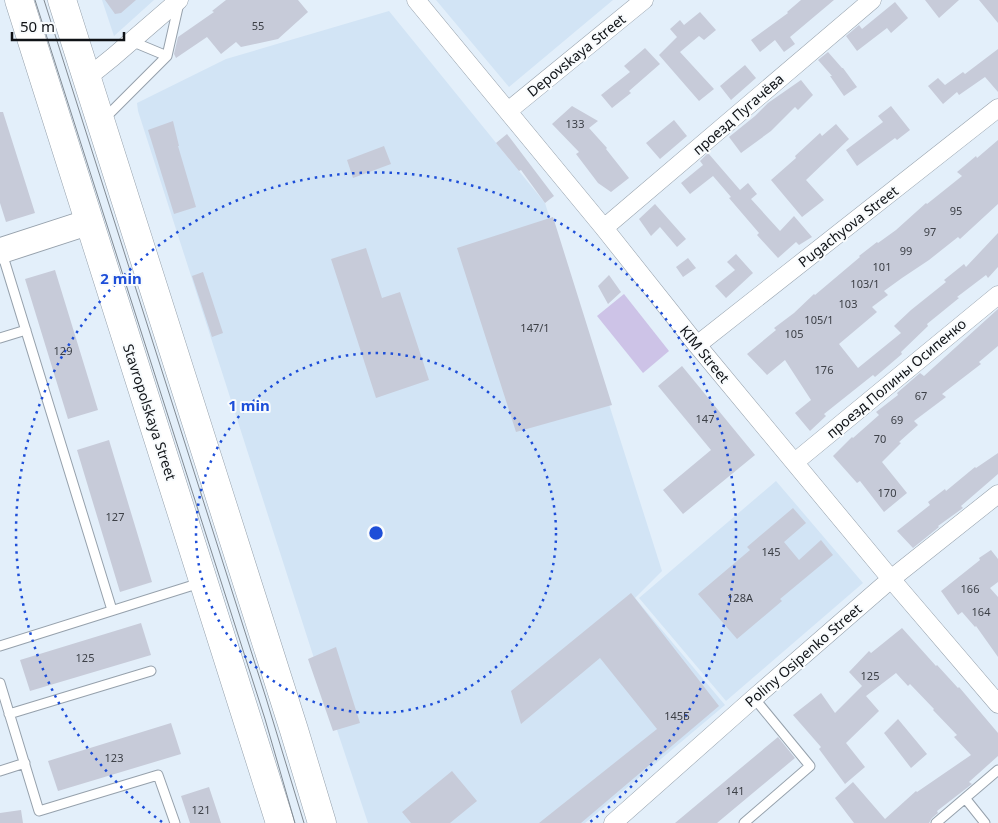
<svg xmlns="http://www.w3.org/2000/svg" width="998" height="823" font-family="'Noto Sans',sans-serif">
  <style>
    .built { fill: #d2e4f5 }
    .green { fill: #cdc3e7 }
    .building { fill: #c7cbd9 }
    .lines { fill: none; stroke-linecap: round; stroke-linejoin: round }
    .service-casing { stroke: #96a1ac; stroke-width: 11 }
    .minor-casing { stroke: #96a1ac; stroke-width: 19 }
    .secondary-casing { stroke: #96a1ac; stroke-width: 27 }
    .primary-casing { stroke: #96a1ac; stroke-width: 29 }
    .service { stroke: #fff; stroke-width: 9 }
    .minor { stroke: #fff; stroke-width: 18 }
    .secondary { stroke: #fff; stroke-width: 25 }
    .primary { stroke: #fff; stroke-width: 28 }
    .tram { stroke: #828a92; stroke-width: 1 }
    .ring { fill: none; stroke: #1d4ed8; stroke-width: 2.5; stroke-dasharray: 2.5 5 }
    .labels { text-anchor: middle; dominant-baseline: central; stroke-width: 4; stroke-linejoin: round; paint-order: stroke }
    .number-label { font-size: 11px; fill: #3d4047 }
    .street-label { font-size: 14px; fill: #0f1216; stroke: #f8fbfd }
    .centre { fill: #1d4ed8; stroke: #f8fbfd; stroke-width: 2.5 }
    .ring-label { font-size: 15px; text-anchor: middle; font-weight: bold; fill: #1d4ed8; stroke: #f8fbfd; stroke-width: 4; stroke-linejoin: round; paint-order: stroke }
  </style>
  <rect width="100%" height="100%" fill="#e3effa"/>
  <path class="built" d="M102 0H154L114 36Z
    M436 0H613L509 87Z
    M389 11 545 203 662 571 635 598 725 705 585 823H368L339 736 138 111 137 103 226 59Z
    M776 481 863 583 726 701 639 598Z"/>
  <path class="green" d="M624 294 669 351 643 373 597 316Z"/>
  <path class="building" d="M105 0H136L121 13 115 14Z
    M226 0H298L308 12 278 39 241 47 236 42 221 54 207 37 176 58 174 54 178 37 214 12 212 11Z
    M801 0H834L790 37 795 44 784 52 775 40 760 52 751 40 788 13 787 12Z
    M925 0H959L939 18Z
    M979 0H998V23Z
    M895 2 908 18 891 33 887 28 857 51 846 36 859 25 862 29Z
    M700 12 716 30 704 40 699 36 680 52 714 89 699 101 659 55 677 37 670 29 680 20 684 25Z
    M645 48 660 64 629 91 631 93 612 108 601 95 630 72 624 66Z
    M998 49V92L985 77 959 95 957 92 943 104 928 86 938 78 945 85 963 72 965 74Z
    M828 52 842 68H843L857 87 844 96 830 76H832L818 60Z
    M745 65 756 78 731 100 720 86Z
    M801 80 813 95 798 110 795 107 771 131 741 153 729 137 755 116 768 103Z
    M572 106 598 121 589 128 607 148 606 149 629 178 611 192 598 183 576 154 579 152 552 124Z
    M891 106 910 130 897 140 895 138 857 166 846 150 883 122 878 116Z
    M0 112H3L35 213 6 222 0 203Z
    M674 120 687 136 660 159 646 143Z
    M173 121 179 146H178L196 207 174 214 148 130Z
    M836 124 849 139 806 180 824 200 802 217 771 180 796 158 795 156 820 133 822 136Z
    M507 134 554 196 545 203 521 170 519 171 496 143Z
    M998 140V204L960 239 958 237 929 260 902 278 884 291 888 295 872 307 877 312 839 344 858 368 901 333 894 326 911 310 946 282 944 280 964 264 966 267 998 233V267L988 278 986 275 957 297 959 298 927 324 928 326 901 352 902 354 875 377 873 375 824 414 826 416 810 431 795 413 811 400 785 360 767 375 747 354 776 330 774 328 794 313 814 294 815 295 860 257 859 256 877 242 878 243 896 230 926 203 927 204 962 176 957 172 976 156 977 158Z
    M384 146 391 164 353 178 347 160Z
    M708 153 740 190 748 183 757 194 751 199 780 231 794 216 812 237 799 245 796 242 778 258 757 235 759 233 729 198 731 197 713 176 690 194 681 183 703 165 700 161Z
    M655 204 686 239 677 247 660 227 651 236 639 219Z
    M553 217 612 405 516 432 457 248Z
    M366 248 382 298 400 292 429 380 376 398 331 259Z
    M736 254 753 273 726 298 715 286 735 270 727 262Z
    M688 258 696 268 683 277 676 267Z
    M55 270 98 410 68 419 25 279Z
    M203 272 223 333 212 337 192 276Z
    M609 275 621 292 608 304 598 286Z
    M998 309V346L979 362 981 364 942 394 946 397 914 421 918 425 899 442 901 443 882 462 907 493 884 512 860 481 857 483 833 456 852 437 853 438 879 415 876 412 898 395 897 393 920 373 924 376Z
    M682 366 755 455 683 514 663 490 711 450 658 386Z
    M109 440 152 582 120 592 77 450Z
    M998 453V474L961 506 963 508 938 526 939 527 913 548 897 531 930 505 928 502 945 489 946 491 975 467 976 468Z
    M793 508 806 523 784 542 799 560 821 540 833 555 780 599 782 601 737 639 698 594 750 550 747 547Z
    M991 550 998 559V582L990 588 998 597V657L976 626 975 627 962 612 958 615 941 591 980 560 979 558Z
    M631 593 719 706 581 823H539L657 729 600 658 521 724 511 691Z
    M141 623 151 655 30 691 20 660Z
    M902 628 936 666 937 665 958 688 959 687 998 733V756L969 782 972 784 937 811 938 813 932 818 929 823H854L835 798 853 782 885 819 916 791 917 792 971 755 954 737 957 735 933 710 934 709 910 684 908 686 896 673 866 696 879 711 846 743 865 767 845 784 819 749 821 747 793 715 821 693 835 713 862 686 849 672 869 651 871 653Z
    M336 647 360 723 333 731 308 659Z
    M898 719 927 754 911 768 884 733Z
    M171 723 181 754 58 791 48 761Z
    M778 737 795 758 717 823H675Z
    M452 771 477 801 450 823H411L402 812Z
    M209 787 221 823H190L181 796Z
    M21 810 23 823H0V813Z"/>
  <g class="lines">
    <defs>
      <path id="service" d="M131 41 167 56
        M103 120 167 56 179 3
        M2 253 112 610
        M0 338 26 330
        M0 646 200 583
        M0 683 39 811 158 775 175 823
        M9 714 151 671
        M0 771 25 763
        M965 798 985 823
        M744 823 810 766 754 698
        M936 823 998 770"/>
      <path id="minor" d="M416 0 604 228 697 345 891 579 998 704
        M87 78 113 57 179 0
        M508 111 644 0
        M604 228 872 0
        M697 345 998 108
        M795 462 998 295
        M613 823 754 698 891 579 998 494"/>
      <path id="secondary" d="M0 251 89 222"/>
      <path id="primary" d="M19 0 280 823
        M62 0 294 730 322 823"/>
    </defs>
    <use href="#service" class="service-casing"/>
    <use href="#minor" class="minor-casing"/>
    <use href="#secondary" class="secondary-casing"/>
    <use href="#primary" class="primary-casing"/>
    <use href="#service" class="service"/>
    <use href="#minor" class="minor"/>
    <use href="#secondary" class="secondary"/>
    <use href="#primary" class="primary"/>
    <path class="tram" d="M35 0 265 719 295 823
      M44 0 266 698 304 823"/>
  </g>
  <g class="ring">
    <circle cx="376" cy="533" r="180"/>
    <path d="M162 822A360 360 0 1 1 590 822"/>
  </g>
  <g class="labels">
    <g class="number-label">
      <text x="258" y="25">55</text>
      <text x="575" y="123">133</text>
      <text x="956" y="210">95</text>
      <text x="930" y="231">97</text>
      <text x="906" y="250">99</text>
      <text x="882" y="266">101</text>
      <text x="865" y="283">103/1</text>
      <text x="848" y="303">103</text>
      <text x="819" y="319">105/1</text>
      <text x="535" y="327">147/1</text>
      <text x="794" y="333">105</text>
      <text x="63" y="350">129</text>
      <text x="824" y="369">176</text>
      <text x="921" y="395">67</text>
      <text x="705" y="418">147</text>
      <text x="897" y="419">69</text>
      <text x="880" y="438">70</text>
      <text x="887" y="492">170</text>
      <text x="115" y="516">127</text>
      <text x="771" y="551">145</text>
      <text x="970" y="588">166</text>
      <text x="740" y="597">128А</text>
      <text x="981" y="611">164</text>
      <text x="85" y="657">125</text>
      <text x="870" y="675">125</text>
      <text x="677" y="715">145Б</text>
      <text x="114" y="757">123</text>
      <text x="735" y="790">141</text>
      <text x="201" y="809">121</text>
    </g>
    <g class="street-label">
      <text transform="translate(576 55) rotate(-39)">Depovskaya Street</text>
      <text transform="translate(738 114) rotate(-41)">проезд Пугачёва</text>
      <text transform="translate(848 226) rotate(-38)">Pugachyova Street</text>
      <text transform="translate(705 354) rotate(51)">KIM Street</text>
      <text transform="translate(896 378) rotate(-40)">проезд Полины Осипенко</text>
      <text transform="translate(150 412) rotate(72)">Stavropolskaya Street</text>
      <text transform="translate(803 655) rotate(-41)">Poliny Osipenko Street</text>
    </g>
  </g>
  <circle cx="376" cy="533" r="8" class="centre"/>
  <g class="ring-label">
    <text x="121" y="284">2 min</text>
    <text x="249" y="411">1 min</text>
  </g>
  <path d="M12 32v8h112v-8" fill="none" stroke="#0f1216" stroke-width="2.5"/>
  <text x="20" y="32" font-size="15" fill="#0f1216" stroke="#f8fbfd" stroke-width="4" paint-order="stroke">50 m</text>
</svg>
